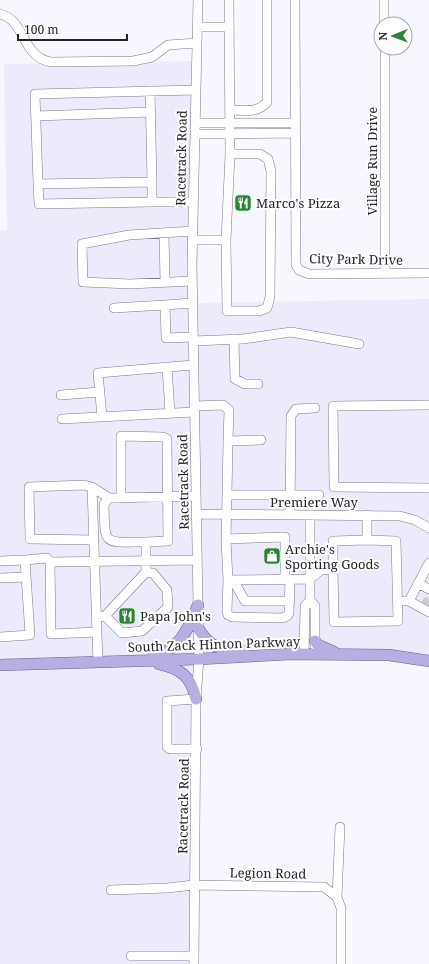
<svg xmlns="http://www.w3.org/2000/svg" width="429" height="964" font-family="'Noto Serif',serif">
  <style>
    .built { fill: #ebebfb }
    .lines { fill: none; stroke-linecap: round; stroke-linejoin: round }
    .minor-tunnel { stroke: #cdcdd4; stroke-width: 9; stroke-dasharray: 9 4.5; stroke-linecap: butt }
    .minor-casing { stroke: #787888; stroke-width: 10 }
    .major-casing { stroke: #615d94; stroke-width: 12 }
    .minor { stroke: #fff; stroke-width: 9 }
    .major { stroke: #b5b0e1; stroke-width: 11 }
    .labels { text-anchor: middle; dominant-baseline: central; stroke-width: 4; stroke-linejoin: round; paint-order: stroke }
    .street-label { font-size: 13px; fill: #23232a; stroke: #fff }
    .poi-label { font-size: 13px; fill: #23232a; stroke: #fff; text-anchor: start }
  </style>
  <rect width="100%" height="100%" fill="#f7f7ff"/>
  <path class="built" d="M199 61 198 303 429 299V658L196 647 194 964H0V230H7L4 64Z"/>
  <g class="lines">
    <path class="minor-tunnel" d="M425 605 429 599"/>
    <defs>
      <path id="minor" d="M229 0 230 154
        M295 0 296 265 299 270 309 274 429 273
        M384 0V24
        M0 14C26 20 21 57 51 62L133 61 152 57 168 45 197 43
        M197 27H229
        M385 48V273
        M150 91 152 182
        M230 110C243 110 257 114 267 102V0
        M36 116 151 112
        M195 123H296
        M195 134 296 133
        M38 184 39 204 152 202
        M193 202H152V182L38 184 35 94 196 90
        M164 233 165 282
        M192 240H226L227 311H259L267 308 270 297 271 171 268 159 260 154H230L226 240
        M192 281 130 284 83 282 82 244 129 235 193 231
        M192 303 165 305 166 338 193 337
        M114 308 165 305
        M234 339 235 379 245 384H258
        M193 341 243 339 291 332 359 344
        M167 367 170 413
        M61 395 100 392
        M429 405 333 406 334 487 429 488
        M194 406 223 405 229 410 228 441 261 440
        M102 417 98 373 193 365
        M62 419 194 412
        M228 441 227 495H319
        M92 487 109 498
        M227 495 226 539 228 580 310 579 321 570 333 569 334 622 398 621 396 541 367 540V515
        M121 498V436L163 437 167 439 168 541 146 542
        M196 514 400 516 415 520 429 528
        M290 515 291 416 296 409 315 408
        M310 515V600L315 606V646
        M226 539 285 537V579
        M94 540 30 539 29 487 84 485 92 487 98 662
        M25 560 47 558 50 562
        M0 561 25 560 30 635 0 637
        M333 569V541L367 540
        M0 578 26 577
        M228 580 227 611 228 615 232 617 282 618 287 616 289 613 290 579
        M233 580 245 601H290
        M418 583 429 589
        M404 601H409L429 612
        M409 601 429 563
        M105 616 146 572
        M96 617 105 616 122 633 142 631 168 607 167 590 153 573 146 572V542C103 542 105 547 104 504L109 498 196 496
        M97 632 51 634 50 562 197 560
        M304 654 305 606 310 600
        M196 699 167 701V747L170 749H197
        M340 827 337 897 341 908V964
        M111 890 167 888 194 885 324 887 337 897
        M131 956H194
        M194 964 196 699 199 659 192 265 198 0"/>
      <path id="major" d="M198 628C211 650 221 648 244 652
        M315 641 318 645 334 652
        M150 659C179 648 187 634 198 605
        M159 664C181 669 191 676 196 699
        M0 665 199 659 291 654 389 655 429 661"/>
    </defs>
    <use href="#minor" class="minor-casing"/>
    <use href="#major" class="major-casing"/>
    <use href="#minor" class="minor"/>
    <use href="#major" class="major"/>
  </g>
  <defs>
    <symbol id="restaurant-square" viewBox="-11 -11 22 22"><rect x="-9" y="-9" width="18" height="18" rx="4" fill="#2c8535" stroke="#fff"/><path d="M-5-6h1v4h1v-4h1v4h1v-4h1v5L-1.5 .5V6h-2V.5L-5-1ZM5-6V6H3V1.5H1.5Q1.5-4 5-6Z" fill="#fff"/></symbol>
    <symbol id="shop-square" viewBox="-11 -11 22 22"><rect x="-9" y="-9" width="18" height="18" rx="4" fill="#2c8535" stroke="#fff"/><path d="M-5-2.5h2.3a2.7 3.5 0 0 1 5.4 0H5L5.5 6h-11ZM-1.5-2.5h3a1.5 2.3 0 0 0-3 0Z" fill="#fff"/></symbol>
  </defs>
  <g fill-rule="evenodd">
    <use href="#restaurant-square" x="233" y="193" width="20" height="20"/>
    <use href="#shop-square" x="262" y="546" width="20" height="20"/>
    <use href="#restaurant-square" x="117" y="606" width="20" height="20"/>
  </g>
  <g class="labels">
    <g class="street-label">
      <text transform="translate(181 158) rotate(-89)">Racetrack Road</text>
      <text transform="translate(372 161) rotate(-90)">Village Run Drive</text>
      <text transform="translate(356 259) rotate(1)">City Park Drive</text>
      <text transform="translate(183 482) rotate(-91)">Racetrack Road</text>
      <text x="314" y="502">Premiere Way</text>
      <text transform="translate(214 644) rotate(-2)">South Zack Hinton Parkway</text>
      <text transform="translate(183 806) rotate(-89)">Racetrack Road</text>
      <text transform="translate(268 873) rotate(1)">Legion Road</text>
    </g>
    <g class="poi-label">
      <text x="256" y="203">Marco's Pizza</text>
      <text x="285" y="549">Archie's<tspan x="285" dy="15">Sporting Goods</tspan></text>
      <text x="140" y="616">Papa John's</text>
    </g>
  </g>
  <g transform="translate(393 36) rotate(269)"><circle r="19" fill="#ffffff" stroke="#a7a7aa"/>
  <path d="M0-3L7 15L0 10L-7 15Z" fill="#2c8535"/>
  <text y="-6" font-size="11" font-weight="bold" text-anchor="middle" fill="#23232a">N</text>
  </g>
  <path d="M18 34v6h109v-6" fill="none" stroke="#23232a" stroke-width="2"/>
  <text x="24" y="34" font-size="12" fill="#23232a" stroke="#ffffff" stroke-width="3" paint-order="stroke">100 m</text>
</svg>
